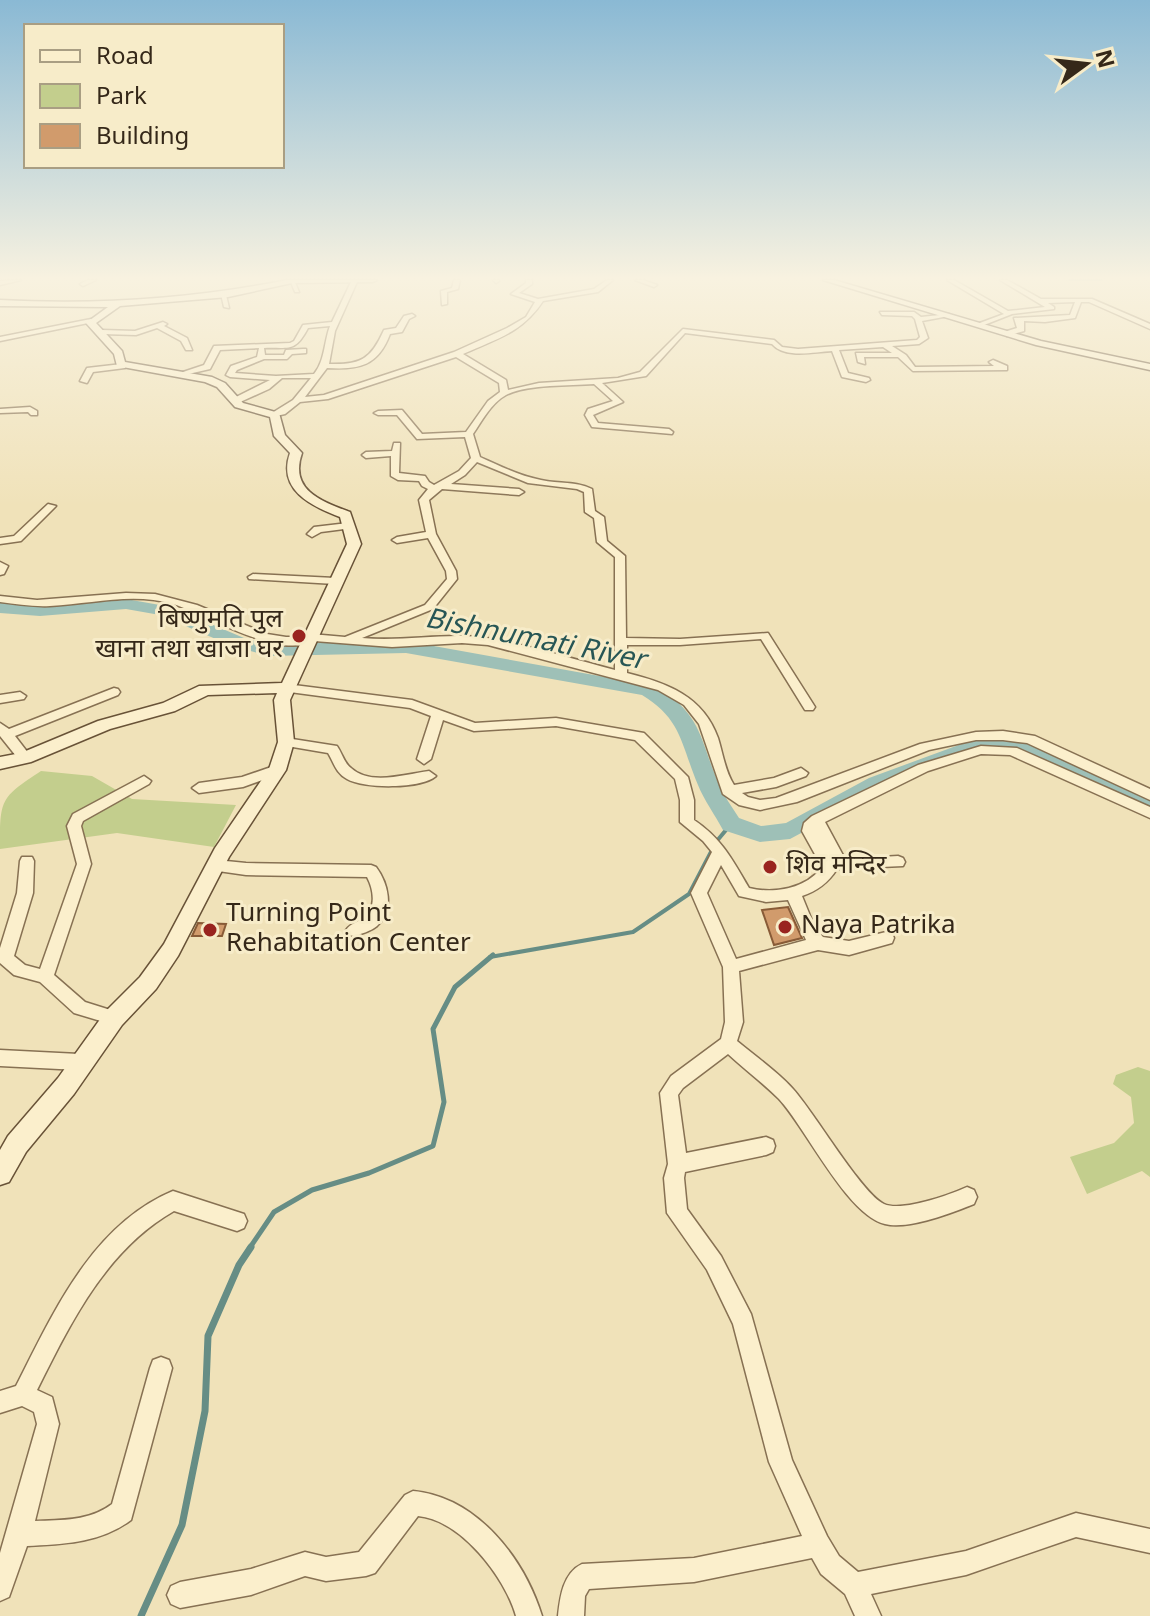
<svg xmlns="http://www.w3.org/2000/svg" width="1150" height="1616" font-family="Georgia,'Noto Sans Devanagari',serif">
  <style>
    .green { fill: #c3ce8d }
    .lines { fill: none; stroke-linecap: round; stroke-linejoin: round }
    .stream-far3 { stroke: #668d85; stroke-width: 2 }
    .stream-far2 { stroke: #668d85; stroke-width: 4 }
    .stream-far1 { stroke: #668d85; stroke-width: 5 }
    .stream { stroke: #668d85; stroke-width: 7 }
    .river { fill: #9ec0b7; fill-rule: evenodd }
    .building { fill: #d19b6c; stroke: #885b37; stroke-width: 2 }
    .street-casing { stroke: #877153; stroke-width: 3 }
    .secondary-casing { stroke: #685237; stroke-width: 3 }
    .street { fill: #fbefcc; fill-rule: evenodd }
    .secondary { fill: #fbefcc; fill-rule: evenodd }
    .poi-dot { fill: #99241f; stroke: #f7ecc9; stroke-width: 3 }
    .labels { text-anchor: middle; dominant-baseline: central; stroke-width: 6; stroke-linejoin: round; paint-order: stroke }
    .poi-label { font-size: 26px; fill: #352819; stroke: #f7ecc9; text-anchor: start }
    .water-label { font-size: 28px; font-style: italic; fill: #275655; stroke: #f7ecc9 }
  </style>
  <rect width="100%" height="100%" fill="#f0e2b9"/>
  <path class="green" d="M41 771 92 776 132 799 236 805 214 847 117 833 0 849C0 799 0 798 41 771Z
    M1138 1067 1150 1071V1177L1142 1171 1087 1194 1070 1157 1114 1143 1134 1123 1131 1097 1113 1084 1116 1075Z"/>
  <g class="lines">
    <path class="stream-far3" d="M1069 280H1102"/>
    <path class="stream-far2" d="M716 842 731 824
      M490 957 633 932 689 894 712 850"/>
    <path class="stream-far1" d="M249 1249 274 1212 312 1190 369 1173 433 1146 444 1102 433 1029 455 987 493 955"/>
    <path class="stream" d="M141 1616 182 1525 205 1411 208 1336 239 1265 251 1247"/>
    <path class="river" d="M126 599 171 607 244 638 269 644 406 641 655 686C702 713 700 740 719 785 724 796 732 807 739 818L761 826 786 823 869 778 975 739 1031 743 1150 792V809L1021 755 977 753 885 788 790 839 760 842 723 830C715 815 704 800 698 785 681 745 682 719 642 695L406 653 269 656 232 646 160 615 126 609 40 616 0 613V603L40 606Z"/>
  </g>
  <path class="building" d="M788 907 802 938 774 945 762 910Z
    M198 923 226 924 222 936H192Z"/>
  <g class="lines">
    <defs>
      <path id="street" d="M21 280 0 285V281Z
        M88 280H96L83 286 80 284Z
        M290 280H294L299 292H295Z
        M354 280 357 282 335 331 329 364C361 365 371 359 384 330L396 328 404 316 412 314 415 316 409 319 402 332 390 334C378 366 359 370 327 368L305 397 324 395 454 352 507 328 526 317 535 302 511 294 526 283V280H532V284L519 293 538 299 594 289 607 280H613L598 292 543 301C522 333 496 339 463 354L506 380 508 390 539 383 618 378 640 372 683 329 774 340 782 347 798 349 917 340 920 337 915 319 912 316 882 315 880 312H914L921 317 949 314V316L922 321 928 338 919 344 892 346 906 355 915 367 994 366 989 362 993 360 1007 366V370L913 371 898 357H864L865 364 858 362 856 353H892L883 347 839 350 848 373 869 378 870 380 866 382 842 377 832 351C814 352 785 359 772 344L685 333 646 376 602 383 623 402 593 415 598 423 669 429 673 432 672 434 592 427 585 415 588 409 613 401 594 384C568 386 528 384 506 395 491 403 482 421 473 434L480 457C500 466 520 476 541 480 559 484 576 481 592 489L595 511 604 517 607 541 625 556 626 638 680 639 768 633 815 707 813 710H805L761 639 680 645H627V673C667 683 703 696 718 738 723 754 725 771 734 785L774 778 801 768 808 773 806 776 776 787 742 793 748 797 760 800 776 798 920 744 976 732 1003 731 1035 736 1150 789V800L1027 743 1003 740H976L929 750 797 802 760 810 739 805 723 794 699 724 684 705 658 690 488 645 462 643 392 647 314 641C278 660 209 615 173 604 133 592 91 604 50 606 33 607 17 604 0 602V596L37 600 126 593 155 594 197 605 267 634 286 637H306L311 634 345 637 425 605 447 579 446 571 428 538 397 543 392 540 397 537 426 532 419 500 428 489 422 486 419 481 398 480 391 476V456L366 458 362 455 366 452 392 451 394 443H400L399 473 425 476 429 482 434 485 459 471 471 458 465 437 417 439 397 415H378L374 413 378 411 402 410 422 434 466 432 488 401 500 392 499 383 456 357 328 399 300 402 285 414 272 417V413L293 400 311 378H282L269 389 238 403H232V399L270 380 230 377 226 375 231 366 257 357 259 348 220 350 210 369 184 375 180 373 204 365 214 346 290 343 294 341 303 325 332 322 351 282ZM330 326C324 342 325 361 314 374L276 376 235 373 237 370 264 359H287L292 354 306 353V349H303L286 350 284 355H265L264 348C289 347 295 353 308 328ZM477 462 528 483 577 489 584 492 585 512 594 518 597 542 615 557V670C573 659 530 645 487 638 447 632 404 642 362 638L433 609 457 579 456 571 436 534 429 500 442 489 519 495 524 492 519 489 451 484 465 475Z
        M454 280H460L458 289 447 292V304L442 305 441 291 452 288Z
        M493 280H499V281L496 283Z
        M635 280H643L657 285 654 287Z
        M947 280H954L1008 311 1045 307 1000 280H1007L1041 299H1092L1150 324V329L1089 302H1081L1075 318 1045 322 1024 321V331L1007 336 1004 332 1017 328 1014 318 1070 315 1075 302 1048 303 1054 307V309L1012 314 979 327 977 324 1004 314Z
        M221 294 226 295 229 308 224 307Z
        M91 319 93 322 0 341V337Z
        M163 322 167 324 164 326 187 338 192 350H186L181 341 157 328 136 335 102 334 98 332 102 330 135 331Z
        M122 364 126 366 125 368 93 372 87 383 80 381 87 368Z
        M30 407 37 411V415H31L28 412 0 413V409Z
        M48 504 56 506 21 541 0 544V538L14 536Z
        M348 523 352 524V528L321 532 312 537 307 534 314 527Z
        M0 562 8 566 4 574 0 575Z
        M253 574 335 578 340 581 335 584 249 579 248 577Z
        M286 684 412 700 475 723 556 718 644 733 688 777 694 800V820C722 839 732 859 749 888 774 894 806 889 822 867L802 831 804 823 812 816 918 765 981 746 1017 748 1150 807V818L1010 755 981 754 928 771 825 822 845 859 898 856 903 858 905 862 903 866 837 869C828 883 817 891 802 896L815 928 823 937 849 941 886 932 892 933 894 938 892 943 849 955 818 950 739 971 743 1022 737 1041C756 1057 777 1071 793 1089 814 1112 862 1194 884 1204 902 1212 949 1195 967 1187L974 1190 977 1197 974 1204C952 1213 908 1230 885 1224 847 1215 806 1128 779 1099 763 1083 744 1069 728 1054L683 1088 678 1095 686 1153 766 1137 773 1140 775 1146 773 1152 766 1155 685 1172 684 1178 687 1209 721 1256 751 1314 792 1460 827 1536 839 1556 858 1572 966 1551 1076 1513 1150 1529V1553L1076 1537 966 1575 871 1594 881 1616H855L845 1594 821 1574 812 1558 694 1582 589 1589 585 1596 584 1616H558C560 1597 563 1573 582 1564L694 1558 802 1536 769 1462 733 1324 707 1270 667 1213 664 1178 668 1164 660 1093 671 1076 721 1039 725 1022 723 967 691 893 712 852 703 841 680 822V800L675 779 635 740 556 726 474 731 443 720 431 759 424 764 417 759 431 716 410 708 282 691 280 688ZM721 865 739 896 766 902 788 900 806 940 736 959 707 893Z
        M114 688 118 689 120 692 118 695 15 736 32 758 30 761H20L0 736V723L9 729Z
        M20 692 26 696 24 699 0 703V695Z
        M286 738 337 746C342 753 344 763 351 768 370 786 406 774 429 771L436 776C421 789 364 789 347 779 336 773 334 763 328 753L281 745 279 742 281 739Z
        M277 765 282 767 284 770 282 773 243 787 199 793 192 788 199 783 242 777Z
        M144 776 151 781 149 784 83 821 81 826 91 864 54 975 85 1002 120 1013 123 1018 120 1023 114 1025 74 1013 40 982 14 975 0 963V948L17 893 20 861 22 857H32L34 861 33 893 14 956 25 965 40 969 77 864 67 826 73 814Z
        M216 860 246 863 371 865 376 867C388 883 395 910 377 926 371 931 361 934 354 936L348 935 346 930C351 923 355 924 362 919 377 910 374 890 367 877L246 875 211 870 209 866 211 862Z
        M0 1050 79 1054 85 1056 88 1062 85 1068 79 1070 0 1066Z
        M173 1191 244 1214 247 1221 244 1228 237 1231 174 1211C106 1250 71 1322 37 1390L52 1397 59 1424 35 1521C62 1520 90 1521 112 1504L150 1368 153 1360 161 1357 169 1360 172 1368 131 1520C100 1543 65 1544 27 1546L9 1597 0 1601V1553L37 1424 34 1412 22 1406 0 1413V1391L16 1386C53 1313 92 1225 173 1191Z
        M413 1491C477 1497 524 1558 542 1616H516C505 1577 461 1520 418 1516L375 1573 366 1576 326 1581 305 1576 251 1595 180 1608 171 1604 167 1595 171 1586 180 1582 251 1569 305 1552 326 1557 359 1552 405 1495Z"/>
      <path id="secondary" d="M287 280H377L373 282 292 283 228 297 120 306 96 323 122 351 125 362 212 377 225 383 243 403 279 413 285 435 302 453C289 490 321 501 350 512L361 544 290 700 294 742 286 770 229 857 178 956 156 989 122 1025 74 1094 26 1152 9 1182 0 1185V1150L8 1136 58 1078 106 1011 140 977 164 944 215 848 269 769 278 742 274 700 277 693 208 695 175 711 110 729 31 762 0 769V757L21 753 98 721 163 703 199 686 282 683 347 544 340 517C311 506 277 490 290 453L274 436 270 417 235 407 217 387 205 382 117 366 114 354 86 323 108 307 0 306V300C97 305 192 299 287 280Z
        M823 280H834L1041 341 1150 364V370L1036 345Z"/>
    </defs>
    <use href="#street" class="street-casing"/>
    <use href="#secondary" class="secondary-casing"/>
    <use href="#street" class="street"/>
    <use href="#secondary" class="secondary"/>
  </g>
  <linearGradient id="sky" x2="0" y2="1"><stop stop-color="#8ab9d4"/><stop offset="0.55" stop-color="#f8f2e0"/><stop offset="1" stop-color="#f8f2e0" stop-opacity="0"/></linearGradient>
  <rect width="1150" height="506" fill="url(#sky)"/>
  <g class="poi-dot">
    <circle cx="299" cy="636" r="8"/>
    <circle cx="770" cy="867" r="8"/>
    <circle cx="785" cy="927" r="8"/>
    <circle cx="210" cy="930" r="8"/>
  </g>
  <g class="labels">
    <g class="poi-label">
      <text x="283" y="621" text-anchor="end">बिष्णुमति पुल<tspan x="283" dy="30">खाना तथा खाजा घर</tspan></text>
      <text x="786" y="867">शिव मन्दिर</text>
      <text x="226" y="915">Turning Point<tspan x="226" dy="30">Rehabitation Center</tspan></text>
      <text x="801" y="927">Naya Patrika</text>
    </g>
    <g class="water-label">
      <text transform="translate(535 641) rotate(11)">Bishnumati River</text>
    </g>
  </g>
  <rect x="24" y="24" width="260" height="144" fill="#f7ecc9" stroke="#a99e83" stroke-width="2"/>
  <rect x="40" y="50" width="40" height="12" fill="#fbefcc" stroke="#a99e83" stroke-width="2"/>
  <text x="96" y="64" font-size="24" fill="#352819">Road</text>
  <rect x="40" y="84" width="40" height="24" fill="#c3ce8d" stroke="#a99e83" stroke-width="2"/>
  <text x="96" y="104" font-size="24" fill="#352819">Park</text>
  <rect x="40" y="124" width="40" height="24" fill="#d19b6c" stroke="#a99e83" stroke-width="2"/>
  <text x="96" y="144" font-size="24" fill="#352819">Building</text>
  <g transform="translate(1086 64) rotate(75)" stroke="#f7ecc9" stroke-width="6" paint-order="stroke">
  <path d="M0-6L14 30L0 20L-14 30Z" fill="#352819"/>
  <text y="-12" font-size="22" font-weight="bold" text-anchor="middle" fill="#352819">N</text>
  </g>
</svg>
